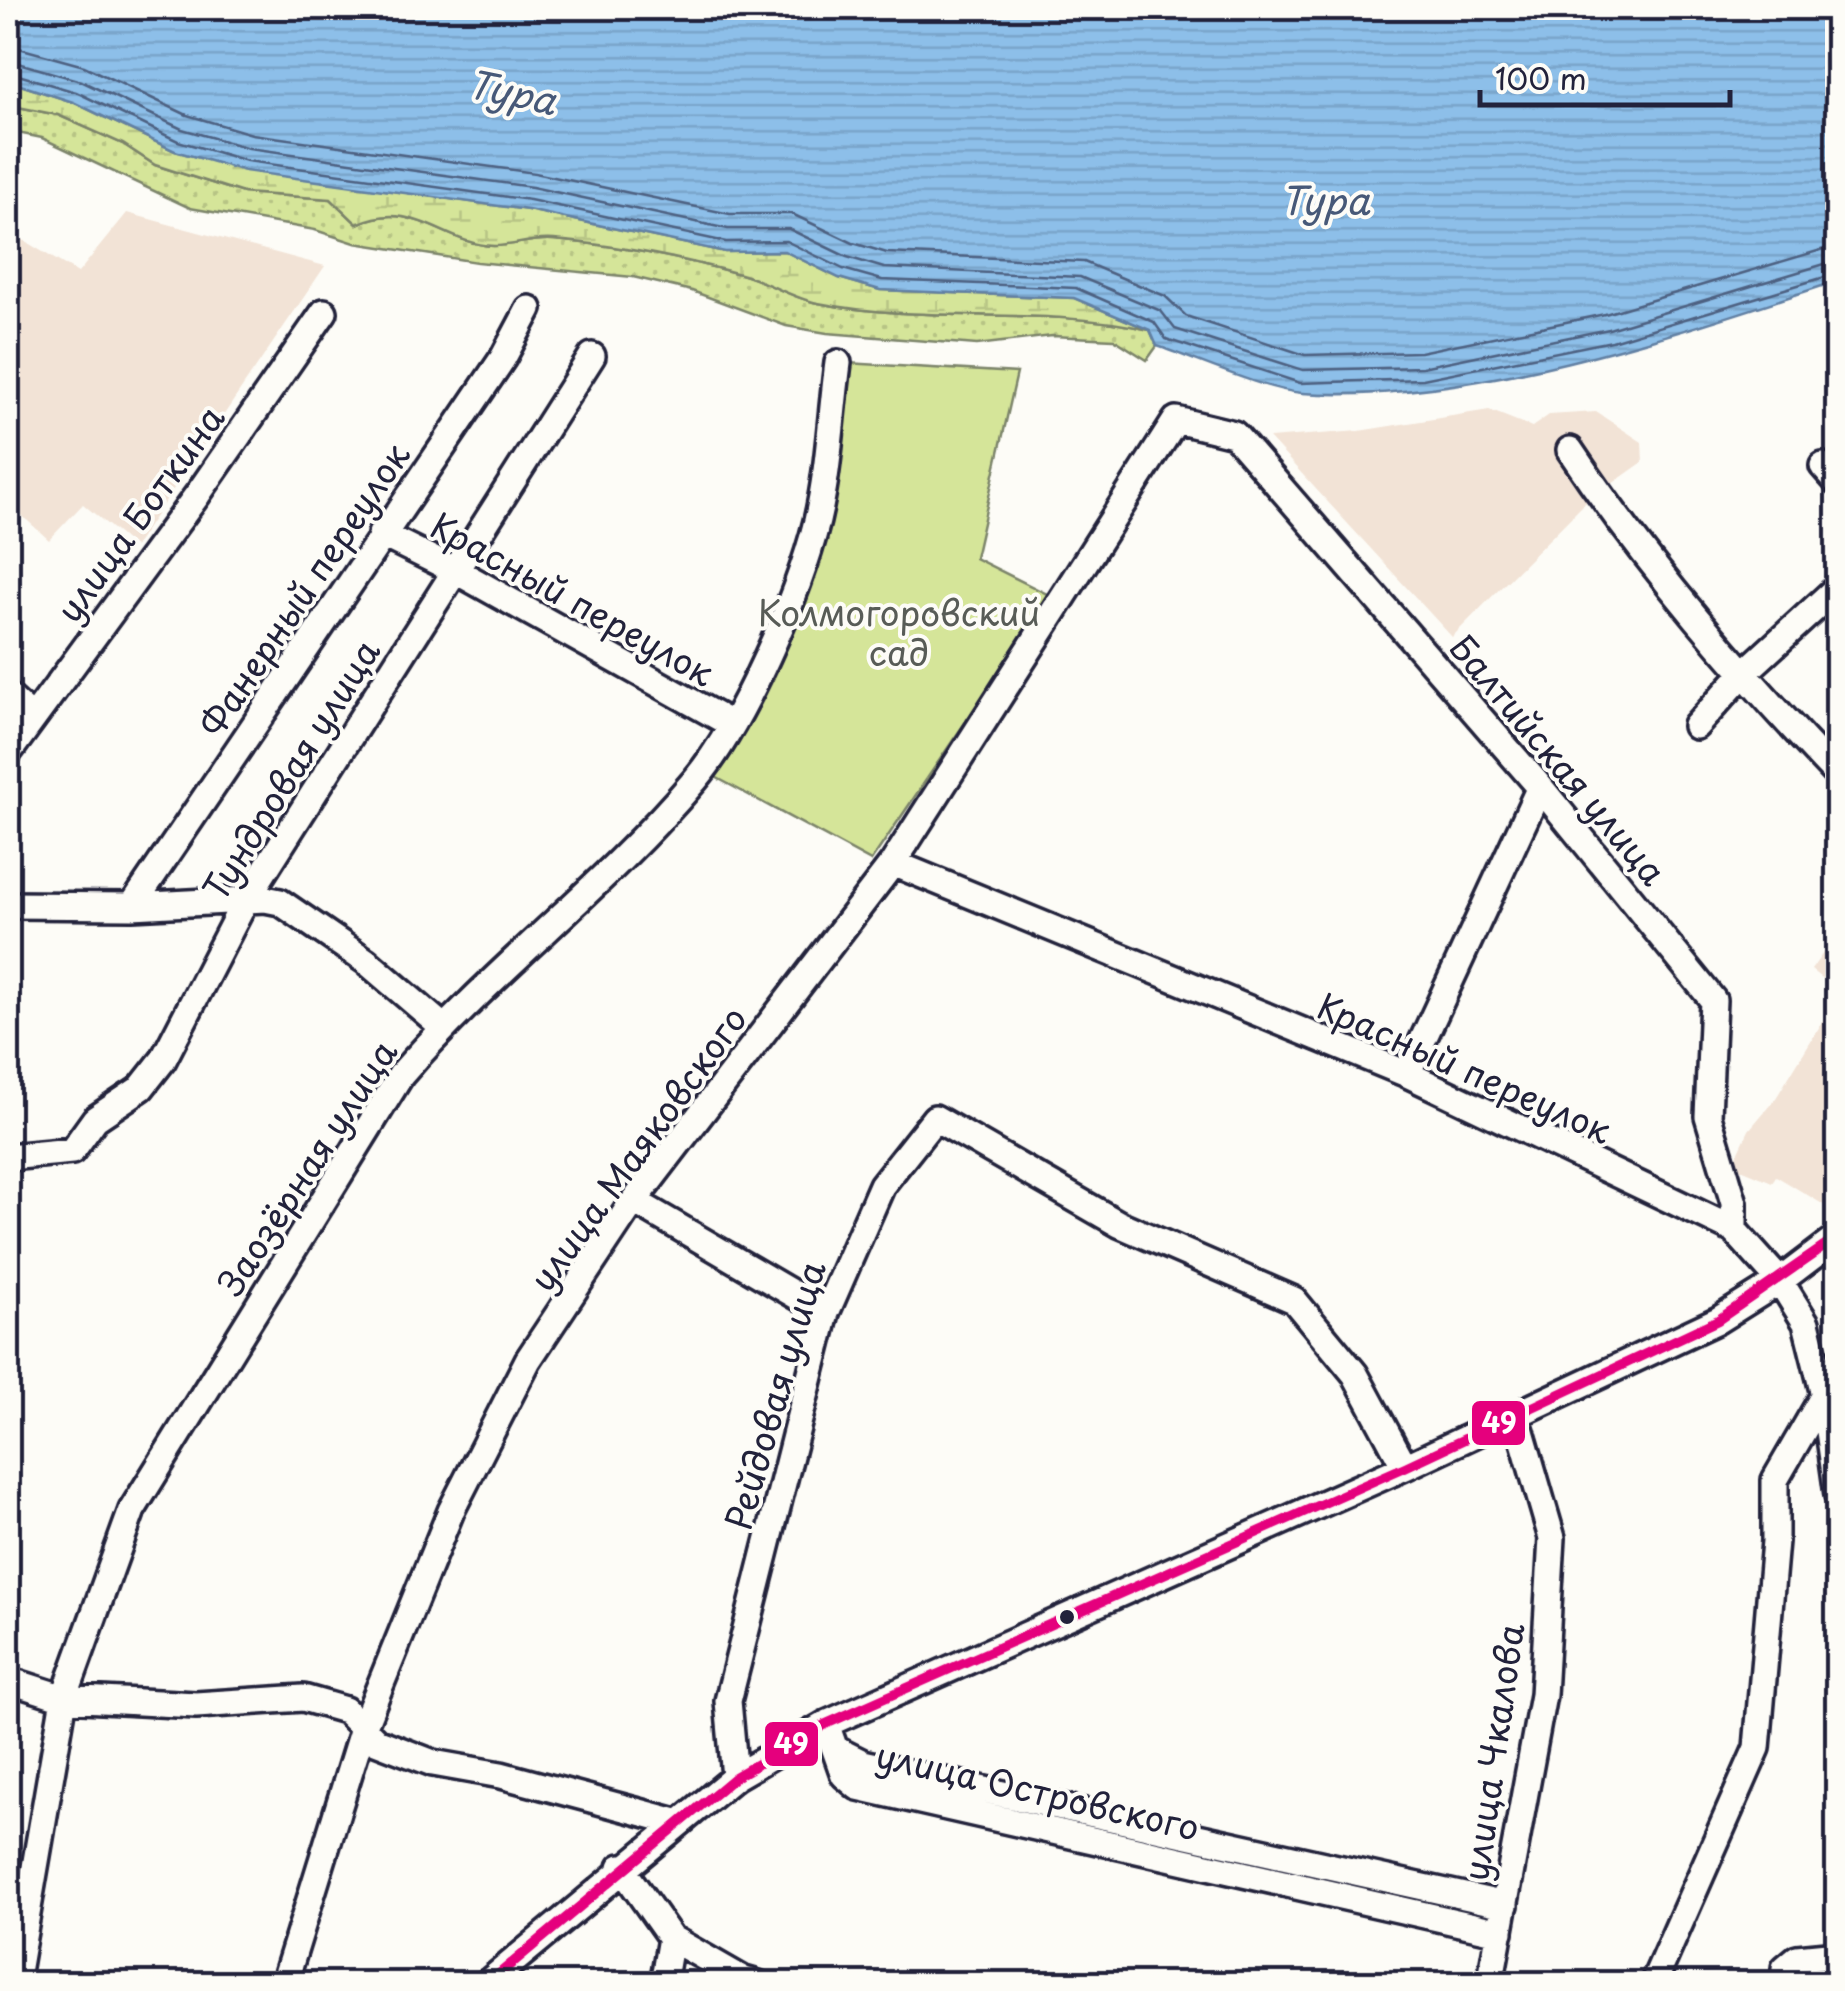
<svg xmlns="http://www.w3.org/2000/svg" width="1845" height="1991" font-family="'Playpen Sans',sans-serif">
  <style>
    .built { fill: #f2e3d6 }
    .grass { fill: url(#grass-dots); stroke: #7c846a; stroke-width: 2.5 }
    .wetland { fill: url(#wetland-marsh); stroke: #7c846a; stroke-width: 2.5 }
    .park { fill: #d5e599; stroke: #7c846a; stroke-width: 2.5 }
    .water { fill: url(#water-rules); stroke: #6280a3; stroke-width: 2.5 }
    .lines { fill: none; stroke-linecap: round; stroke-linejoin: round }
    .shore { stroke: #4d6181; stroke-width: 2.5 }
    .minor-casing { stroke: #22223b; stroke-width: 32 }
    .minor { stroke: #fdfcf7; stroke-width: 25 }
    .bus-1-casing { stroke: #fdfcf7; stroke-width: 18 }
    .bus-1 { stroke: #e5007d; stroke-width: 10 }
    .bus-dot { fill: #22223b; stroke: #fdfcf7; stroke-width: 4 }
    .labels { text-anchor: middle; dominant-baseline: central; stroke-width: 8; stroke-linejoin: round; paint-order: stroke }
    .street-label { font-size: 35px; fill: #22223b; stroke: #fdfcf7 }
    .park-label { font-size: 35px; fill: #585c57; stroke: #fdfcf7 }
    .water-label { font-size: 38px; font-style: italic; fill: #475978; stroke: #fdfcf7 }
    .line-badge { stroke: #fdfcf7; stroke-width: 4 }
    .badge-label { font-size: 28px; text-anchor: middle; font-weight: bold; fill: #fff }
  </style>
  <defs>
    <pattern id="grass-dots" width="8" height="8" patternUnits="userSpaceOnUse" patternTransform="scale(2.5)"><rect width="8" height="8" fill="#d5e599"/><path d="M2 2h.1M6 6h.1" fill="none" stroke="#b7c485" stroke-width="1.8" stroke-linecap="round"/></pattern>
    <pattern id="wetland-marsh" width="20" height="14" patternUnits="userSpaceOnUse" patternTransform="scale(2.5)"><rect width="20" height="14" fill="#d5e599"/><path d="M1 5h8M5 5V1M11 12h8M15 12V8" fill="none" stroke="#b7c485"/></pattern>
    <pattern id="water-rules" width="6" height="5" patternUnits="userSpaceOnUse" patternTransform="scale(2.5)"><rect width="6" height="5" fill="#8dbfe9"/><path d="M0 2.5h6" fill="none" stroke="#79a4c9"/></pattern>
  </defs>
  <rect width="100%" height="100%" fill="#fdfcf7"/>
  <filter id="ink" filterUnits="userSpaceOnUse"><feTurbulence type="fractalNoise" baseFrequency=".01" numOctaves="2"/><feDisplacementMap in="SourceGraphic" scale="20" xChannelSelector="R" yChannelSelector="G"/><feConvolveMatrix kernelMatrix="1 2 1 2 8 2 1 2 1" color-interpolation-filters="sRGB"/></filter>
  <g filter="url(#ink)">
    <path class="built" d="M127 213 325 266 134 547 83 504 49 540 8 503V231L78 273Z
      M1489 410 1532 427 1549 415 1596 412 1642 442 1643 462 1585 503 1452 637 1269 438 1359 431Z
      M1837 933V990L1811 970Z
      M1837 998 1838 1208 1834 1211 1776 1176 1772 1182 1741 1169 1736 1158 1749 1130 1776 1098Z"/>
    <path class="grass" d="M8 105 58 115 123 144 155 165 243 193 331 199 357 224C415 198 442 244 494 246 514 246 533 238 554 240 616 245 680 258 740 274 767 281 791 298 818 303 928 325 1041 305 1150 330L1157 346 1147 360 1114 339 1052 336 977 345 827 333 786 326 692 291 633 277 477 262 355 243 315 230 190 208 42 138 8 131Z"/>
    <path class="wetland" d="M8 81 73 102 175 151 245 170 528 210 725 252 784 251 839 278 880 290 1074 298 1150 330C1041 305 928 325 818 303 791 298 767 281 740 274 680 258 616 245 554 240 533 238 514 246 494 246 442 244 415 198 357 224L331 199 243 193 155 165 123 144 58 115 8 105Z"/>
    <path class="park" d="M846 363 1017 373 975 558 1051 596 871 861 708 773 793 614Z"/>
    <path class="water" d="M8 8H1837V281C1680 333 1468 405 1302 393 1264 390 1196 359 1157 346L1150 330 1074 298 880 290 839 278 784 251 725 252 528 210 245 171 175 151 73 102 8 81Z"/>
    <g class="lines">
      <path class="shore" d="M8 45 84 66 187 115 252 134 535 173 730 214H792L853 243 887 253 1084 262 1165 296 1186 316 1305 355 1420 352 1605 314 1838 245
        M8 60 81 81 182 129 249 148 532 187 728 229H789L847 257 884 268 1080 277 1161 311 1175 329 1303 370 1422 367 1609 329 1838 260
        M8 72 76 92 178 141 247 161 530 200 726 242 786 241 843 269 882 280 1076 288 1154 322 1166 339 1300 383 1423 379 1612 341 1838 273"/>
      <defs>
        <path id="minor" d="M1570 450C1648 567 1741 674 1838 776
          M1823 466 1838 483
          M381 534 458 572 731 724
          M8 696 32 718
          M1696 726 1742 675 1838 587
          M8 753 198 494 324 312
          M893 863 1407 1074 1734 1230 1780 1281 1806 1323 1824 1395 1838 1495
          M8 905 132 906 265 899 280 902 366 961 443 1027
          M132 906 503 358 529 309
          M1407 1074 1540 787
          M8 1157 72 1151 95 1119 141 1088 163 1060 244 903 592 356
          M634 1201 826 1313
          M8 1680 64 1698 196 1705 303 1698 345 1710 376 1741 433 1763 501 1775 677 1822
          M826 1724 844 1775 858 1787 1500 1932
          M839 1751 863 1763 1505 1905
          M735 1777 728 1701 826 1313 882 1185 935 1118 1119 1224 1294 1300 1355 1374 1405 1467
          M621 1867 671 1938 663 1984
          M671 1938 744 1980 758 1984
          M15 1984 64 1698 132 1510 401 1075C492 970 605 887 695 780 743 723 799 594 817 521 829 470 831 415 838 363
          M284 1984 363 1728 451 1511 528 1360 628 1209 893 863 1176 420 1234 434 1540 787 1713 1000 1708 1116 1734 1203V1230
          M486 1984 735 1777 826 1724 1405 1467 1718 1320 1780 1281 1838 1237
          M1490 1984 1543 1695 1552 1538 1516 1414
          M1653 1984 1757 1748 1775 1541V1480L1824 1395
          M1785 1984V1968L1797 1958 1838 1954"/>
      </defs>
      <use href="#minor" class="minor-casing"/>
      <use href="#minor" class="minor"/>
      <defs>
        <path id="bus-1" d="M487 1984 735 1777 826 1724 1405 1467 1718 1320 1838 1237"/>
      </defs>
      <use href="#bus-1" class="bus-1-casing"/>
      <use href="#bus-1" class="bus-1"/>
    </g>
  </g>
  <circle class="bus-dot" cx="1067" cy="1617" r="9"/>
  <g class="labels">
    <g class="street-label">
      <text transform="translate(139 513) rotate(-54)">улица Боткина</text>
      <text transform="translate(303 589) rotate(-56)">Фанерный переулок</text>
      <text transform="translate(573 598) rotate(29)">Красный переулок</text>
      <text transform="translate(1559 759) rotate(50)">Балтийская улица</text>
      <text transform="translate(290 769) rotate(-58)">Тундровая улица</text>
      <text transform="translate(1465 1067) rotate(24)">Красный переулок</text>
      <text transform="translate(637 1148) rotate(-54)">улица Маяковского</text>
      <text transform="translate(306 1167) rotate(-57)">Заозёрная улица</text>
      <text transform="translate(774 1395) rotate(-74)">Рейдовая улица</text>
      <text transform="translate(1492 1752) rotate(-82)">улица Чкалова</text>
      <text transform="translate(1038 1790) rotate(13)">улица Островского</text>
    </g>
    <g class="park-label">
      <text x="899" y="611">Колмогоровский<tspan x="899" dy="40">сад</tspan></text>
    </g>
    <g class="water-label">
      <text transform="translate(512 91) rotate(12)">Тура</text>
      <text x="1325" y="199">Тура</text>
    </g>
  </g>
  <g class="line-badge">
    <rect x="1470" y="1399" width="57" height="48" rx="10" fill="#e5007d"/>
    <rect x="763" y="1720" width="57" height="48" rx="10" fill="#e5007d"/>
  </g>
  <g class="badge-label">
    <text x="1499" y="1433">49</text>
    <text x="791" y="1754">49</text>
  </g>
  <rect width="1845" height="1991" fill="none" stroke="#fdfcf7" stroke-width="40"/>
  <rect x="20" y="20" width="1805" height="1951" fill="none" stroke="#22223b" stroke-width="4" filter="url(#ink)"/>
  <path d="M1480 90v15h250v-15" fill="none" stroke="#22223b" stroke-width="5"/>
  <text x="1495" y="90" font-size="30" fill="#22223b" stroke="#fdfcf7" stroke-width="8" paint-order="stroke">100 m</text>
</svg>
